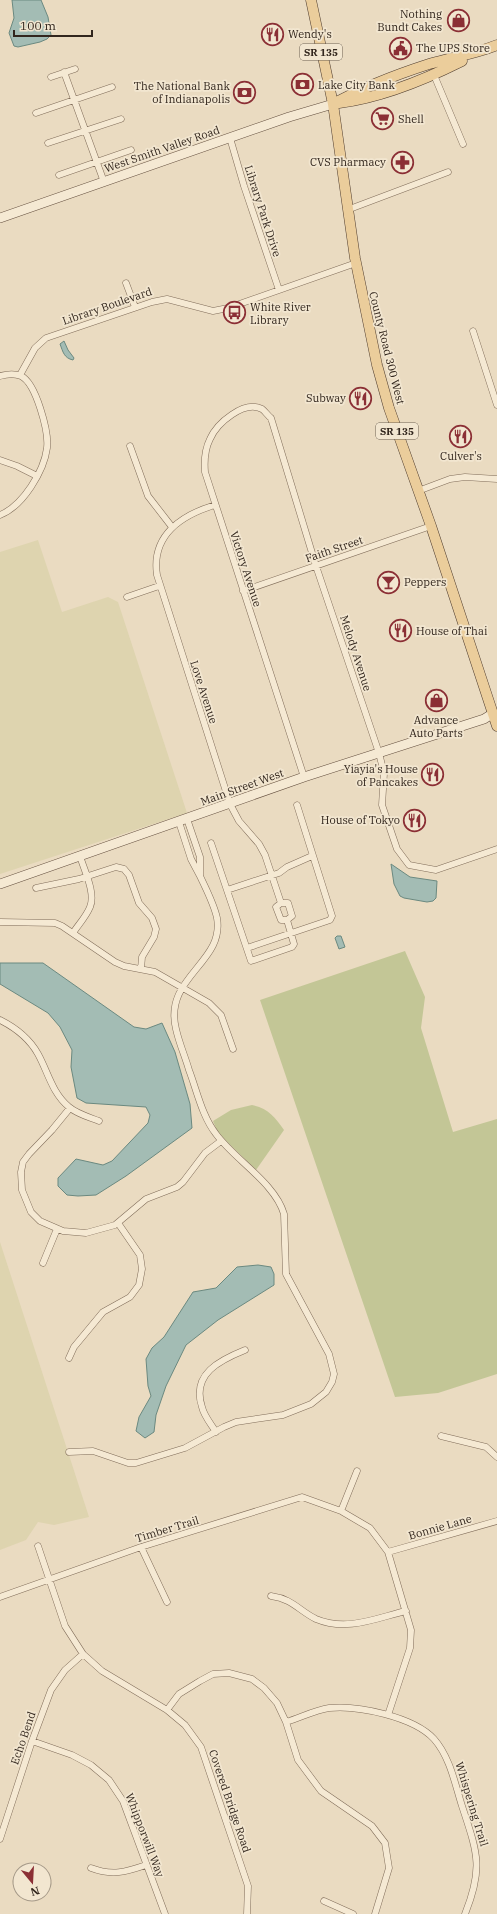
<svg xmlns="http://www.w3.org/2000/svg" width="497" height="1914" font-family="'IBM Plex Serif',serif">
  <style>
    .farmland { fill: #ded4af }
    .green { fill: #c3c696 }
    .water { fill: #a3bcb4; stroke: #6b8980 }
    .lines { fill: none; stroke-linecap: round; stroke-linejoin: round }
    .minor-casing { stroke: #816d5a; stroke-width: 7 }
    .secondary-casing { stroke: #634e3e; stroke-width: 10 }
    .primary-casing { stroke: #4f3c2e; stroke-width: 11 }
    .minor { stroke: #f5e9d3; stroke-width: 6 }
    .secondary { stroke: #f5e9d3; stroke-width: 9 }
    .primary { stroke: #ebcd9b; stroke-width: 10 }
    .labels { text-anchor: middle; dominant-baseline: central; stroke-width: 3.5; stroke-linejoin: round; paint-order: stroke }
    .shield { fill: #f2e6d0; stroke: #6c6053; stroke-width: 1 }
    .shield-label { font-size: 10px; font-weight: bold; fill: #32261d }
    .poi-label { font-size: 11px; fill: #32261d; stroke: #f2e6d0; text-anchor: start }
    .street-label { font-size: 11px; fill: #32261d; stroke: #f2e6d0 }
  </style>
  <rect width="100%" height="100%" fill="#eadbc1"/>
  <path class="farmland" d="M38 540 62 612 108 597 118 602 187 813 0 874V552Z
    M0 1242 89 1517 54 1525 38 1522 26 1540 0 1550Z"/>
  <path class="green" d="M405 951 425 997 421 1028 453 1132 497 1119V1374L438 1393 395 1397 260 1000Z
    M252 1105C268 1108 275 1117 284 1130L256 1170 218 1133 213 1121 231 1110Z"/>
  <path class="water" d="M12 0H41L48 17 51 35 47 39 40 42 18 47 14 46 9 33 14 18Z
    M64 341 68 350 74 358 73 360C64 358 63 352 60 344Z
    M391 864 410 877 437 881 436 898 433 901 427 902 404 898 400 896 394 884Z
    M337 936H341L345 947 339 949 335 938Z
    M0 963H43L134 1027 146 1029 162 1023 175 1052 190 1104 192 1128 126 1176 96 1195 78 1196 67 1195 58 1186V1178L76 1159 103 1165 112 1161 148 1123 150 1115 146 1107 86 1103 77 1098 71 1067 72 1050 60 1027 48 1013 0 984Z
    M258 1265 271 1267 274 1274V1285L218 1320 186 1345 166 1386 156 1415 154 1432 145 1438 136 1431 139 1417 151 1396 148 1386 146 1359 152 1348 164 1337 193 1292 216 1288 237 1267Z"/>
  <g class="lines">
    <defs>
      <path id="minor" d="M64 72 104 182
        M434 75 463 144
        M51 77 75 69
        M36 113 112 87
        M230 138 244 186 279 290
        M48 143 121 119
        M59 175 131 150
        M347 210 448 172
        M126 283 135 307
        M473 331 497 405
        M20 375 35 348 46 338 152 302 167 299 213 311 228 308 356 263
        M0 376C7 374 14 373 21 376 36 383 49 432 47 448 44 471 23 506 0 515
        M130 446 148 496 172 527
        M0 460 17 466 37 476
        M418 491 450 479 465 477 497 479
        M215 505C182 515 151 535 157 575L230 804 239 821 259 844 265 855 281 903
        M243 591 431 526
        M127 597 159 586
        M304 777 205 472C204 460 205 449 210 439 217 423 244 400 262 409 265 411 268 416 271 418L316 566 379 753 384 773 382 805 397 849 409 865 436 870 497 849
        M179 822 191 859 200 876V857L187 819
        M211 843 251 961 292 947 294 944 287 920
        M36 888 79 879 116 867 124 869 129 875 139 903 152 918 156 929 154 937 142 957 141 969
        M227 890 279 873 287 867 312 856
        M281 903H288L292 916 287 920H281L276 907Z
        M0 922 55 923 62 926 115 962 124 966 155 972 209 1003 221 1015 233 1049
        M73 933C78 925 86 917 90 907 96 893 84 870 80 856
        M247 948 330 920 332 916 297 805
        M0 1020C16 1028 29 1038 38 1054 48 1072 52 1093 69 1107 77 1114 89 1117 99 1121
        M70 1108 52 1130 29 1154 23 1162 21 1172 22 1190 31 1212 40 1221 63 1231 86 1233 115 1225 146 1199 177 1187 183 1182 205 1153 221 1141
        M43 1263 57 1229
        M69 1358 74 1347 103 1312 130 1297 139 1285 142 1269 140 1255 118 1223
        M216 1432C211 1424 204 1416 202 1407 191 1374 220 1360 245 1350
        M441 1436 486 1447 497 1457
        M69 1452 93 1451 128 1463H136L185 1448 224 1427 236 1422 283 1415 311 1404 326 1392 332 1382 334 1374 329 1354 286 1274 284 1214C275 1183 235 1160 216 1134 202 1116 197 1091 189 1070 185 1056 179 1043 176 1029 163 977 225 963 217 918 214 904 206 889 200 876
        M341 1511 357 1471
        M38 1546 65 1626 83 1654 102 1671 167 1710 185 1725 201 1747 248 1886 247 1914
        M141 1547 167 1602
        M388 1552 497 1521
        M271 1596C293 1599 298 1610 316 1619 347 1632 376 1618 406 1611
        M0 1597 141 1547 302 1497 341 1511 370 1528 388 1552 411 1630 410 1648 388 1715
        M167 1710 179 1694 200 1681 213 1674 229 1673 252 1679 264 1688 277 1703 286 1722 298 1760 321 1791 372 1826 385 1843 389 1868 375 1914
        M286 1722C300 1718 315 1710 329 1708 358 1705 414 1717 434 1739 450 1757 455 1784 462 1806 477 1852 484 1867 465 1914
        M32 1741 72 1755 91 1765 109 1780 123 1801 165 1914
        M0 1839 32 1741 51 1690 65 1670 83 1654
        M91 1868C112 1876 126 1872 146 1865
        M324 1901 353 1914"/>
      <path id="secondary" d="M0 218 289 117 333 104
        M0 884 304 777 484 719 492 714"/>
      <path id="primary" d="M311 0 333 104 355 258 377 365 389 408 431 526 497 726
        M339 103C379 98 426 79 462 61
        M333 104C362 88 398 74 429 64 452 57 475 54 497 45"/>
    </defs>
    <use href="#minor" class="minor-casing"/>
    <use href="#secondary" class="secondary-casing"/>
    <use href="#primary" class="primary-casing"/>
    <use href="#minor" class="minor"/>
    <use href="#secondary" class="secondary"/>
    <use href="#primary" class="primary"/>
  </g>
  <defs>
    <symbol id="shop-ring" viewBox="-11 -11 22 22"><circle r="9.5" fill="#f2e6d0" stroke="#8b2f35" stroke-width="1.5"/><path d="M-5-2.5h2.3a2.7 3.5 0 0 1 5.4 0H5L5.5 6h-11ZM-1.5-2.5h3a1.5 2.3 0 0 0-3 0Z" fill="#8b2f35"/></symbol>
    <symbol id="restaurant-ring" viewBox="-11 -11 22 22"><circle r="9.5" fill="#f2e6d0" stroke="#8b2f35" stroke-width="1.5"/><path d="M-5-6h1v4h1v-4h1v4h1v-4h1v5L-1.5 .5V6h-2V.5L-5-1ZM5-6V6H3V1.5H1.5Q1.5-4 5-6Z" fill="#8b2f35"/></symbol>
    <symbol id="civic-ring" viewBox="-11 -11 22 22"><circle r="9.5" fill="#f2e6d0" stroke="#8b2f35" stroke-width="1.5"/><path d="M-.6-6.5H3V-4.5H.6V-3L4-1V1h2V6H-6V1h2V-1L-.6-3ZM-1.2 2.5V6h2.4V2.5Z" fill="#8b2f35"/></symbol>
    <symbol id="bank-ring" viewBox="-11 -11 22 22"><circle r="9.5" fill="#f2e6d0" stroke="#8b2f35" stroke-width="1.5"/><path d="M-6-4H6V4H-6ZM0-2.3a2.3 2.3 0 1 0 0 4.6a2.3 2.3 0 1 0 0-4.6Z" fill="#8b2f35"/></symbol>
    <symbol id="supermarket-ring" viewBox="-11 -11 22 22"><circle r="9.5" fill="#f2e6d0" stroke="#8b2f35" stroke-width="1.5"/><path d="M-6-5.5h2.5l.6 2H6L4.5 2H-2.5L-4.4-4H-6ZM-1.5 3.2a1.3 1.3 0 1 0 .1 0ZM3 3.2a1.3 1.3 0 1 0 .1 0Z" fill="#8b2f35"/></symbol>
    <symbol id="pharmacy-ring" viewBox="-11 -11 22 22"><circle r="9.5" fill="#f2e6d0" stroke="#8b2f35" stroke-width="1.5"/><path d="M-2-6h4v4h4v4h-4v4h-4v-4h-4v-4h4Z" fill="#8b2f35"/></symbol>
    <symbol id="bus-ring" viewBox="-11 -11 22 22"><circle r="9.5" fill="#f2e6d0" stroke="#8b2f35" stroke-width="1.5"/><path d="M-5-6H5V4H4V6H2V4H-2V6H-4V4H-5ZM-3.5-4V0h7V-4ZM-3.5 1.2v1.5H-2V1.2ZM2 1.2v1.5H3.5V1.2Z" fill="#8b2f35"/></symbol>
    <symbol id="bar-ring" viewBox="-11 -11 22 22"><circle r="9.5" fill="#f2e6d0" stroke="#8b2f35" stroke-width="1.5"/><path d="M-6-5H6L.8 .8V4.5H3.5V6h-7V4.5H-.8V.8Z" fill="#8b2f35"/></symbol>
  </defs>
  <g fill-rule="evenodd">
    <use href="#shop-ring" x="446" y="8" width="25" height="25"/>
    <use href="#restaurant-ring" x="260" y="22" width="25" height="25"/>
    <use href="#civic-ring" x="388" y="36" width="25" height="25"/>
    <use href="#bank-ring" x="290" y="72" width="25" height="25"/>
    <use href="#bank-ring" x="232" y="80" width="25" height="25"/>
    <use href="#supermarket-ring" x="370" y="106" width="25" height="25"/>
    <use href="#pharmacy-ring" x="390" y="150" width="25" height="25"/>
    <use href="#bus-ring" x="222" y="300" width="25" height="25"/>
    <use href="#restaurant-ring" x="348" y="386" width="25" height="25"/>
    <use href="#restaurant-ring" x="448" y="424" width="25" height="25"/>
    <use href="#bar-ring" x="376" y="570" width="25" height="25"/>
    <use href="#restaurant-ring" x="388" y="618" width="25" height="25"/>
    <use href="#shop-ring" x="424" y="688" width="25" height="25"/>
    <use href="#restaurant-ring" x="420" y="762" width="25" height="25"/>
    <use href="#restaurant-ring" x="402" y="808" width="25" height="25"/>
  </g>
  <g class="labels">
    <g class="shield">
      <rect x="300" y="44" width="42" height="16" rx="3"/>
      <rect x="376" y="423" width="42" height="16" rx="3"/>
    </g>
    <g class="shield-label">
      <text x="321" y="52">SR 135</text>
      <text x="397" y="431">SR 135</text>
    </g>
    <g class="poi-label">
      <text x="442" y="14" text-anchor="end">Nothing<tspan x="442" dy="13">Bundt Cakes</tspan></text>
      <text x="288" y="34">Wendy's</text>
      <text x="416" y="48">The UPS Store</text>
      <text x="318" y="85">Lake City Bank</text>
      <text x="230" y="86" text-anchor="end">The National Bank<tspan x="230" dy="13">of Indianapolis</tspan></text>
      <text x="398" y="119">Shell</text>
      <text x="386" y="162" text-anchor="end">CVS Pharmacy</text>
      <text x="250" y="307">White River<tspan x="250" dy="13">Library</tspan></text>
      <text x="346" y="398" text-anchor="end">Subway</text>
      <text x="461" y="456" text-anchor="middle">Culver's</text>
      <text x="404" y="582">Peppers</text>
      <text x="416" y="631">House of Thai</text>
      <text x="436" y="720" text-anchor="middle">Advance<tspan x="436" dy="13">Auto Parts</tspan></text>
      <text x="418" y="769" text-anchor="end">Yiayia's House<tspan x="418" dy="13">of Pancakes</tspan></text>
      <text x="400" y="820" text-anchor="end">House of Tokyo</text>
    </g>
    <g class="street-label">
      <text transform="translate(162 149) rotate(-19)">West Smith Valley Road</text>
      <text transform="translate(263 211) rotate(72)">Library Park Drive</text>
      <text transform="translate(107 306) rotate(-19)">Library Boulevard</text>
      <text transform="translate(387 348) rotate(76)">County Road 300 West</text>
      <text transform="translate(334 549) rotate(-19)">Faith Street</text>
      <text transform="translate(246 569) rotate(72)">Victory Avenue</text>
      <text transform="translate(356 653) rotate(72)">Melody Avenue</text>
      <text transform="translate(204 692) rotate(72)">Love Avenue</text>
      <text transform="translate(242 787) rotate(-20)">Main Street West</text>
      <text transform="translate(440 1527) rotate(-16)">Bonnie Lane</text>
      <text transform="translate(167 1529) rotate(-17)">Timber Trail</text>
      <text transform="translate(23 1738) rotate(-71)">Echo Bend</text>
      <text transform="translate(230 1801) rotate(71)">Covered Bridge Road</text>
      <text transform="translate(472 1804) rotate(73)">Whispering Trail</text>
      <text transform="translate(145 1835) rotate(69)">Whipporwill Way</text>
    </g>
  </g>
  <g transform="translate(32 1882) rotate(162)"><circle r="19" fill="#f2e6d0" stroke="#a59988"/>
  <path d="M0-3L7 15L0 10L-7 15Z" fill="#8b2f35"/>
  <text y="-6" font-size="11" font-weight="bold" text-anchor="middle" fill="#32261d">N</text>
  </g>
  <path d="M14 30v6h78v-6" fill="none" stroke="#32261d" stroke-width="2"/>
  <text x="20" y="30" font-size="12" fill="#32261d" stroke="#f2e6d0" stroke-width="3" paint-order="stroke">100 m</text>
</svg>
